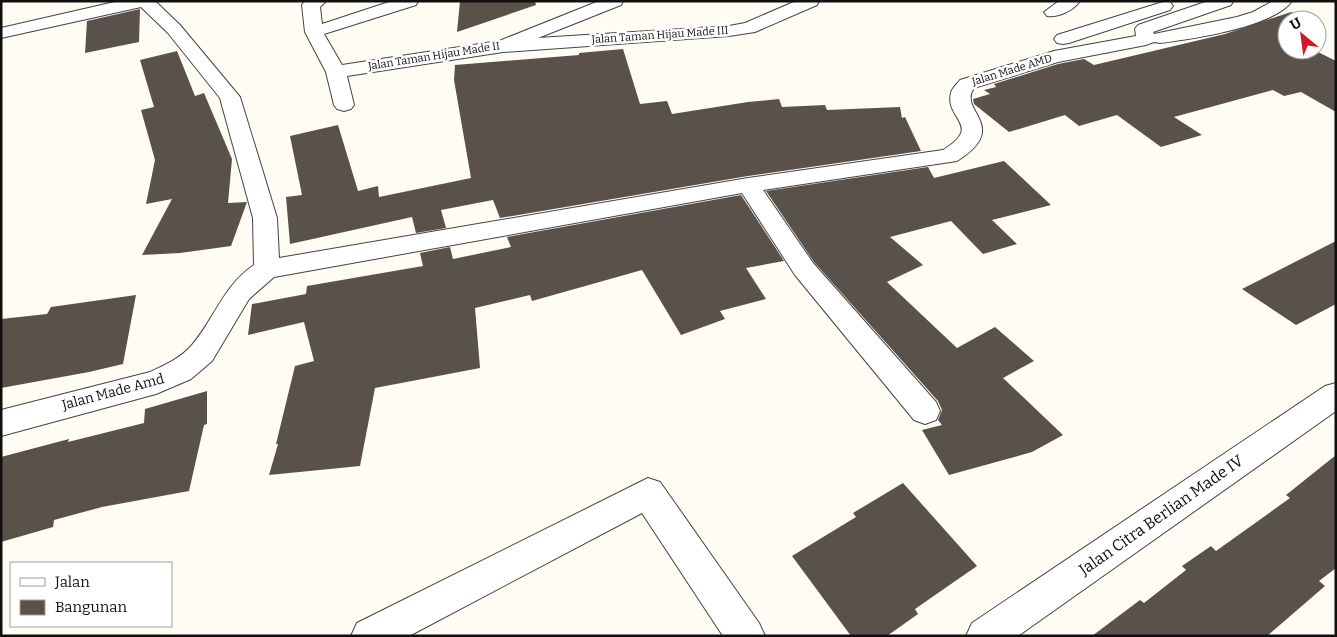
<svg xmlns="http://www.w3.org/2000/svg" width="1337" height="637" font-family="Bitter,serif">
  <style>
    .building { fill: #5a514b }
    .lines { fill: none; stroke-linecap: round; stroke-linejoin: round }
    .street-casing { stroke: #434343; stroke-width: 2 }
    .street { fill: #fff; fill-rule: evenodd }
    .labels { text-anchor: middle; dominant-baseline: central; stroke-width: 5; stroke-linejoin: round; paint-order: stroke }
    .far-street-label { font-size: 11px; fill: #101010; stroke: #fff }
    .street-label { font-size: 14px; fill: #101010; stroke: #fff }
    .near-street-label { font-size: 16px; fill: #101010; stroke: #fff }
  </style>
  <rect width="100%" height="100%" fill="#fffcf3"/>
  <path class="building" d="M460 1H535L536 5 457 32Z
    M140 9 139 42 85 53 87 21Z
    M1291 12 1309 20H1287V50H1314L1336 61V112L1301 92 1284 96 1273 90 1174 117 1202 135 1161 147 1117 115 1079 126 1065 115 1009 132 974 104 973 99 990 94 984 90 996 87 994 84 1058 64 1084 59 1094 65 1225 34Z
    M623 49 640 104 667 101 672 114 748 102 779 99 782 107 825 105 827 110 900 107 902 118 905 117 921 151 748 176 500 218 493 200 441 210 446 228 416 233 412 217 290 244 286 197 302 195 290 136 338 125 358 191 378 186 379 197 471 178 454 80 455 65 579 55V53Z
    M177 51 195 96 204 93 232 159 228 203 247 202 231 246 180 253 142 255 172 199 146 204 155 160 141 110 154 107 140 60Z
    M1004 161 1051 205 992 220 1017 244 983 254 951 221 890 237 923 265 887 282 957 348 995 327 1034 361 1003 378 1063 435 1032 452 949 475 922 430 942 425 938 420 942 410 938 401 814 262 766 191 928 167 934 178Z
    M741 195 784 261 746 268 766 299 720 311 725 319 681 335 642 270 532 301 530 295 475 308 480 368 375 388 360 466 269 475 278 444H276L295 366 314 361 304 322 248 335 252 304 306 294 307 286 423 266 420 253 450 247 453 259 511 247 507 237Z
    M1336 241V304L1296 325 1242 289Z
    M136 295 123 364 89 372 1 388V319L47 314 51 307Z
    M207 391V424L204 425 189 491 102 507 54 520 53 527 1 542V457L69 439 68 442 144 423 145 409Z
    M1336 455V568L1319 581 1325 586 1267 636H1092L1140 600 1144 603 1186 570 1182 566 1211 546 1216 551 1290 498 1286 495Z
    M903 483 977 566 915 609 918 614 887 636H851L792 556 856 517 853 513Z"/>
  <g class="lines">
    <defs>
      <path id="street" d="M119 1H155L180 25 240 97 277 218 279 258 748 178 943 150C984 125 944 119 951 93 952 88 957 84 960 80L1054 51 1136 36 1135 29 1138 25 1208 1H1233L1231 5 1153 32 1154 34 1237 17 1253 12 1273 1H1292C1274 27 1191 39 1160 43L1154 42 1146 45 1058 62 974 88C957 111 1012 126 957 161L763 190 813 263 936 402 940 411 936 420 925 424 914 420 795 275 742 193 274 277 249 299 212 361 191 379 156 394 1 436V410L150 372C165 365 181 358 192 345 215 318 223 286 254 265L253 218 220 98 168 33 141 7 1 38V28Z
        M305 1H326L320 7 322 24 392 1H418L416 5 324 34 342 65 499 41 599 1H623L621 5 538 38 729 26 745 23 796 1H819L817 5 755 32 729 36 503 52 347 76 354 105 351 109 344 111 337 109 334 105 326 72 305 32 302 5Z
        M1059 1H1080C1074 10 1058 18 1047 16L1044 12Z
        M1166 1 1170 2 1173 6 1170 10 1069 43 1063 44 1057 43 1054 39 1057 35Z
        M1336 383V411L1018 636H966L972 623 1325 386Z
        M648 478 660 482 759 623 765 636H723L642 513 409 636H351L357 623Z"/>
    </defs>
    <use href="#street" class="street-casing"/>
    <use href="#street" class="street"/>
  </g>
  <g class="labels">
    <g class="far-street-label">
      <text transform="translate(660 35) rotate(-4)">Jalan Taman Hijau Made III</text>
      <text transform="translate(434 56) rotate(-9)">Jalan Taman Hijau Made II</text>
      <text transform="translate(1012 70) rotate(-17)">Jalan Made AMD</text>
    </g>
    <g class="street-label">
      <text transform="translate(113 392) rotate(-15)">Jalan Made Amd</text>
    </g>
    <g class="near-street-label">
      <text transform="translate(1161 515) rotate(-35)">Jalan Citra Berlian Made IV</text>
    </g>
  </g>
  <rect width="1337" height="637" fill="none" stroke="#101010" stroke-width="5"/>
  <rect x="10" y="562" width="162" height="65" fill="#ffffff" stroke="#9f9f9f"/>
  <rect x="20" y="578" width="25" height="8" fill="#ffffff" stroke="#9f9f9f"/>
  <text x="55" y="587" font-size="15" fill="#101010">Jalan</text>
  <rect x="20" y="600" width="25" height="15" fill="#5a514b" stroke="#9f9f9f"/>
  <text x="55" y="612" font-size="15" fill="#101010">Bangunan</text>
  <g transform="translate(1302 35) rotate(331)"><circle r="24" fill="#ffffff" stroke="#9f9f9f"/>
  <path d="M0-4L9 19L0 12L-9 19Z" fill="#cf1926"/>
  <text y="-8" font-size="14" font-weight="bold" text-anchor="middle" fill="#101010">U</text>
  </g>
</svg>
